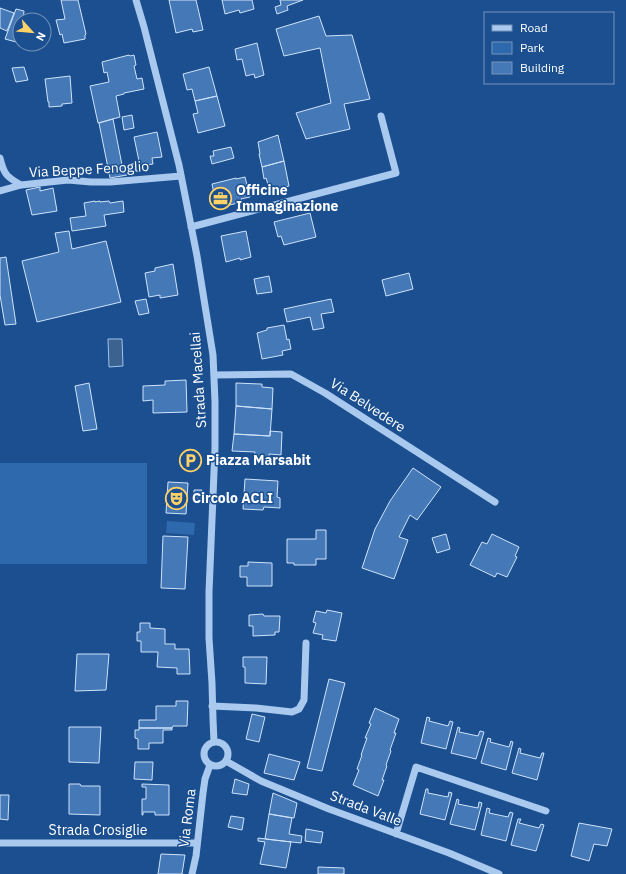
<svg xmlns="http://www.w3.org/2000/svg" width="626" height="874" font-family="'IBM Plex Sans',sans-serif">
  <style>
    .green { fill: #2e69ad }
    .water { fill: #3c6290; stroke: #9cc4f0 }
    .building { fill: #4478b7; stroke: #cfe3fa }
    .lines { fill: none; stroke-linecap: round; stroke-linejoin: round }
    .minor { stroke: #a9c9ee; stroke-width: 7 }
    .labels { text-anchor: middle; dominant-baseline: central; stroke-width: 3; stroke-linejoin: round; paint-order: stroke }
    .street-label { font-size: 14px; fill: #fff; stroke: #1b4f8f }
    .poi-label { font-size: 14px; font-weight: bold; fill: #fff; stroke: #1b4f8f; text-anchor: start }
  </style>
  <rect width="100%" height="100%" fill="#1b4f8f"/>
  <path class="green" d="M0 463H147V564H0Z
    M167 521 195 523 194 535 166 533Z"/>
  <path class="water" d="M108 339H122L123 366 109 367Z"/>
  <path class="building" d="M61 0H78L86 34 85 35V39L64 43 62 34 60 35 56 20 65 19Z
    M169 0H196L203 30 193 32 192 29 176 33Z
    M222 0H252L254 9 240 13 239 10 225 14Z
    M280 0H303L287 6 288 10 277 14 275 7 281 5Z
    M0 8 14 13 7 31 0 28Z
    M16 9 24 11 23 20H20V43L5 39Z
    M319 16 326 36 352 35 370 99 344 104 350 129 306 139 296 113 331 103 320 48 284 56 276 29Z
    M257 43 264 75 255 78 254 74 246 76 242 59 237 60 235 49Z
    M129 55 130 56 134 55 136 65 134 66 137 79 142 78 144 89 124 93V94L116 96 120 117 98 123 90 86 109 82 107 72 104 73 102 62Z
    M24 67 28 80 16 82 12 68Z
    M209 67 217 96 195 101 192 89 187 90 183 74Z
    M70 76 72 103 62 104V106L49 107V102H48L45 79Z
    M217 96 225 126 198 133 193 114 198 113 195 101Z
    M132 115 134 128 124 130 122 117Z
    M113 119 122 165H125L127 175 110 178 99 123Z
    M157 132 162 157 152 158 153 164 140 166 134 137Z
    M278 135 284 161 262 167 259 154H260L258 142Z
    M231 147 234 158 212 164 210 156H214L213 151Z
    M284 161 289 186 270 191 266 178 264 179 262 167Z
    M245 177 250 197 241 199 242 202 217 208 212 184 236 178V179Z
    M40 187V191L53 188 57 211 32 215 26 190Z
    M95 201V202L100 201V202L109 201 110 203 123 201 124 212 104 215 106 226 72 231 70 218 86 216 84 203Z
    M310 213 316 237 284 245 281 236 278 237 274 222Z
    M69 231 72 249 106 241 121 302 37 322 22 261 59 252 55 233Z
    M246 231 251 257 240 260V258L226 262 221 236Z
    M6 257 16 324 5 325 0 295V258Z
    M173 264 178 295 160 298V295L149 297 145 273 155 271V268Z
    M409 273 413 289 386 296 382 280Z
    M269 276 272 292 257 294 254 279Z
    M146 299 149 313 139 315 135 301Z
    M331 299 334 312 321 314 324 328 313 330 310 317 287 322 284 309Z
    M284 325 287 340 289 339 291 349 282 351 283 355 262 359 257 333 267 330V328Z
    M186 380 187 412 153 413V400L143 401V386L165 385V381Z
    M89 383 97 429 83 431 75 386Z
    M236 383 260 384H262V387L273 388 272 409 236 406Z
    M236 406 272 409 270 436 234 434Z
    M270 431 282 432 281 455 269 454V464L254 462 255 452 232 451 234 434 270 436Z
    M413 468 441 487 417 520 410 515 399 537 408 540 394 579 362 568 375 529 390 501Z
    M245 479 278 481 277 497 280 498V508L264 507 263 510 243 509Z
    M168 482 188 483 186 514 166 513Z
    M194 490H202L201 502H194Z
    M316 530H326V559H316V565H294V563H287V539H316Z
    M446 534 450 549 437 553 432 538Z
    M492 534 519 547 515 556 517 557 507 577 497 573 495 577 470 565 482 542 487 544Z
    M163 536 188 537 185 589 161 588Z
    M248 562 272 563V586H247V577H240V566H248Z
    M327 610 342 613 336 641 322 639 323 635 313 633 316 623 313 622 316 611 326 613Z
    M263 614 264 616H280L279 632H275V635L253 636V626H249V615Z
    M140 623H150V628L165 629V644H175V649H189L190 674H177V668L157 667 158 652H141V641H137V632H140Z
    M77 654H109L106 690 75 691Z
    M243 657H267L266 684 245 683V667H243Z
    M329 679 345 683 322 771 307 768Z
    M176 701H188L187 726H173L172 728H139V720H156V706H176Z
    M375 708 399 719 394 733H396L390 750 391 751 386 765 387 766 382 780H384L378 796 353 785 359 770 357 769 362 755H361L367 738H365L371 724 369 723Z
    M252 714 265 717 259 742 246 739Z
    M427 717 430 718 429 721 448 726 450 721 453 722 446 749 421 743Z
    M69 727H101L99 763 69 762Z
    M458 727 460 728 459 732 478 736 480 731 484 732 476 759 451 753Z
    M139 728H172V730H163V743H149V749H138V739L135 738V730H139Z
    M488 738 491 739 490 742 509 747 511 741 513 742 506 770 481 763Z
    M519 748 521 749 520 753 540 758 542 753H544L537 780 512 773Z
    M269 754 300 762 294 780 264 773Z
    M135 762H153L152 780 134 779Z
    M235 779 249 784 247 795 232 793Z
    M69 784H80L81 786H100V815L69 814Z
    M142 784 169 785V815H155V812H143V815H142V799H146V787H142Z
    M426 789H428V793L448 797 449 792 452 793 445 820 420 814Z
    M273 793 297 803 294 818 269 814Z
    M0 795H9L8 820 0 819Z
    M457 799 459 800 458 804 478 808 479 802 482 803 475 830 450 824Z
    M487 808 490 809 489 813 508 817 510 812 513 813 506 841 481 835Z
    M269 814 292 818 289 834 302 836 301 843 265 839Z
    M231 816 244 818 242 830 228 827Z
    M518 819H521L519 823 539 828 541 824 544 825 536 851 511 845Z
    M579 823 612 829 607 846 594 844 589 861 571 856Z
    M306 829 323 832 321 843 305 841Z
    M258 838 291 842 286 868 260 864 265 842 258 841Z
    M161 854 185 855 182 874H158Z
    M318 867 344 868V874H318Z"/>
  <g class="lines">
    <path class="minor" d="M136 0 144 27 179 165 197 256 213 355 215 402V448L209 592V638L212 683 213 719 214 742
      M0 158C4 175 7 177 21 185
      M0 191 21 185 68 180 91 182H110L181 176
      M191 227 396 173 381 116
      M214 375 291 374 325 393 495 502
      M212 706 256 708 292 712 299 709 304 700 306 643
      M204 754a12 12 0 1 1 24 0a12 12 0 1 1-24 0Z
      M226 761 261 781 329 809 449 853 499 874
      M396 834 416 767 546 811
      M0 843H197
      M192 874 196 856 203 793 205 779 210 765"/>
  </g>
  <defs>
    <symbol id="office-ring" viewBox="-11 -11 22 22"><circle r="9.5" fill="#1b4f8f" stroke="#ffd166" stroke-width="1.5"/><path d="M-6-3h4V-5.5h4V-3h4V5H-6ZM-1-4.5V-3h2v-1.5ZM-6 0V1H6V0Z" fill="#ffd166"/></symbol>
    <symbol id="parking-ring" viewBox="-11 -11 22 22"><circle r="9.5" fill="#1b4f8f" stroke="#ffd166" stroke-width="1.5"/><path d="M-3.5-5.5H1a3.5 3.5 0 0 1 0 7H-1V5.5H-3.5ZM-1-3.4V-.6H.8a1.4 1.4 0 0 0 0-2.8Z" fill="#ffd166"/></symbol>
    <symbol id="theatre-ring" viewBox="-11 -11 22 22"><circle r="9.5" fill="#1b4f8f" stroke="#ffd166" stroke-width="1.5"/><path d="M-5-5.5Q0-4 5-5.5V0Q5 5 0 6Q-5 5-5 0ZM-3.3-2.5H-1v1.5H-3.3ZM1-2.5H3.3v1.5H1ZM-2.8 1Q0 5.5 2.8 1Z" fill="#ffd166"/></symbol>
  </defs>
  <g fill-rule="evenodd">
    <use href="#office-ring" x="208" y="186" width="25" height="25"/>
    <use href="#parking-ring" x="178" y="448" width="25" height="25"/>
    <use href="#theatre-ring" x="164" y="486" width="25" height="25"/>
  </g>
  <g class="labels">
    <g class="street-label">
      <text transform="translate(89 169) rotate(-3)">Via Beppe Fenoglio</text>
      <text transform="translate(198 380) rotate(-94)">Strada Macellai</text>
      <text transform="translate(368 405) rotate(33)">Via Belvedere</text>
      <text transform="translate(366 808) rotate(21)">Strada Valle</text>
      <text transform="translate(187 818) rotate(-83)">Via Roma</text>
      <text x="98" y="830">Strada Crosiglie</text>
    </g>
    <g class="poi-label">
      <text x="236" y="190">Officine<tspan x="236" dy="16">Immaginazione</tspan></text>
      <text x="206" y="460">Piazza Marsabit</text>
      <text x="192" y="498">Circolo ACLI</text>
    </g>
  </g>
  <rect x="484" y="12" width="130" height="72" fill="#1b4f8f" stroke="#7695bc"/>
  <rect x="492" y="25" width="20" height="6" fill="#a9c9ee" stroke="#7695bc"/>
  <text x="520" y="32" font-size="12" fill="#ffffff">Road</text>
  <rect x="492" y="42" width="20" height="12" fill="#2e69ad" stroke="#7695bc"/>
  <text x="520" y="52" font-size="12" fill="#ffffff">Park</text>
  <rect x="492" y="62" width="20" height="12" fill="#4478b7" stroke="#7695bc"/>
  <text x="520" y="72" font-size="12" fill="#ffffff">Building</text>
  <g transform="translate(32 32) rotate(117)"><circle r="19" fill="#1b4f8f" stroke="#7695bc"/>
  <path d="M0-3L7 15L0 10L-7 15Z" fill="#ffd166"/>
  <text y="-6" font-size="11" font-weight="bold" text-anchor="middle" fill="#ffffff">N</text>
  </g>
</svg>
